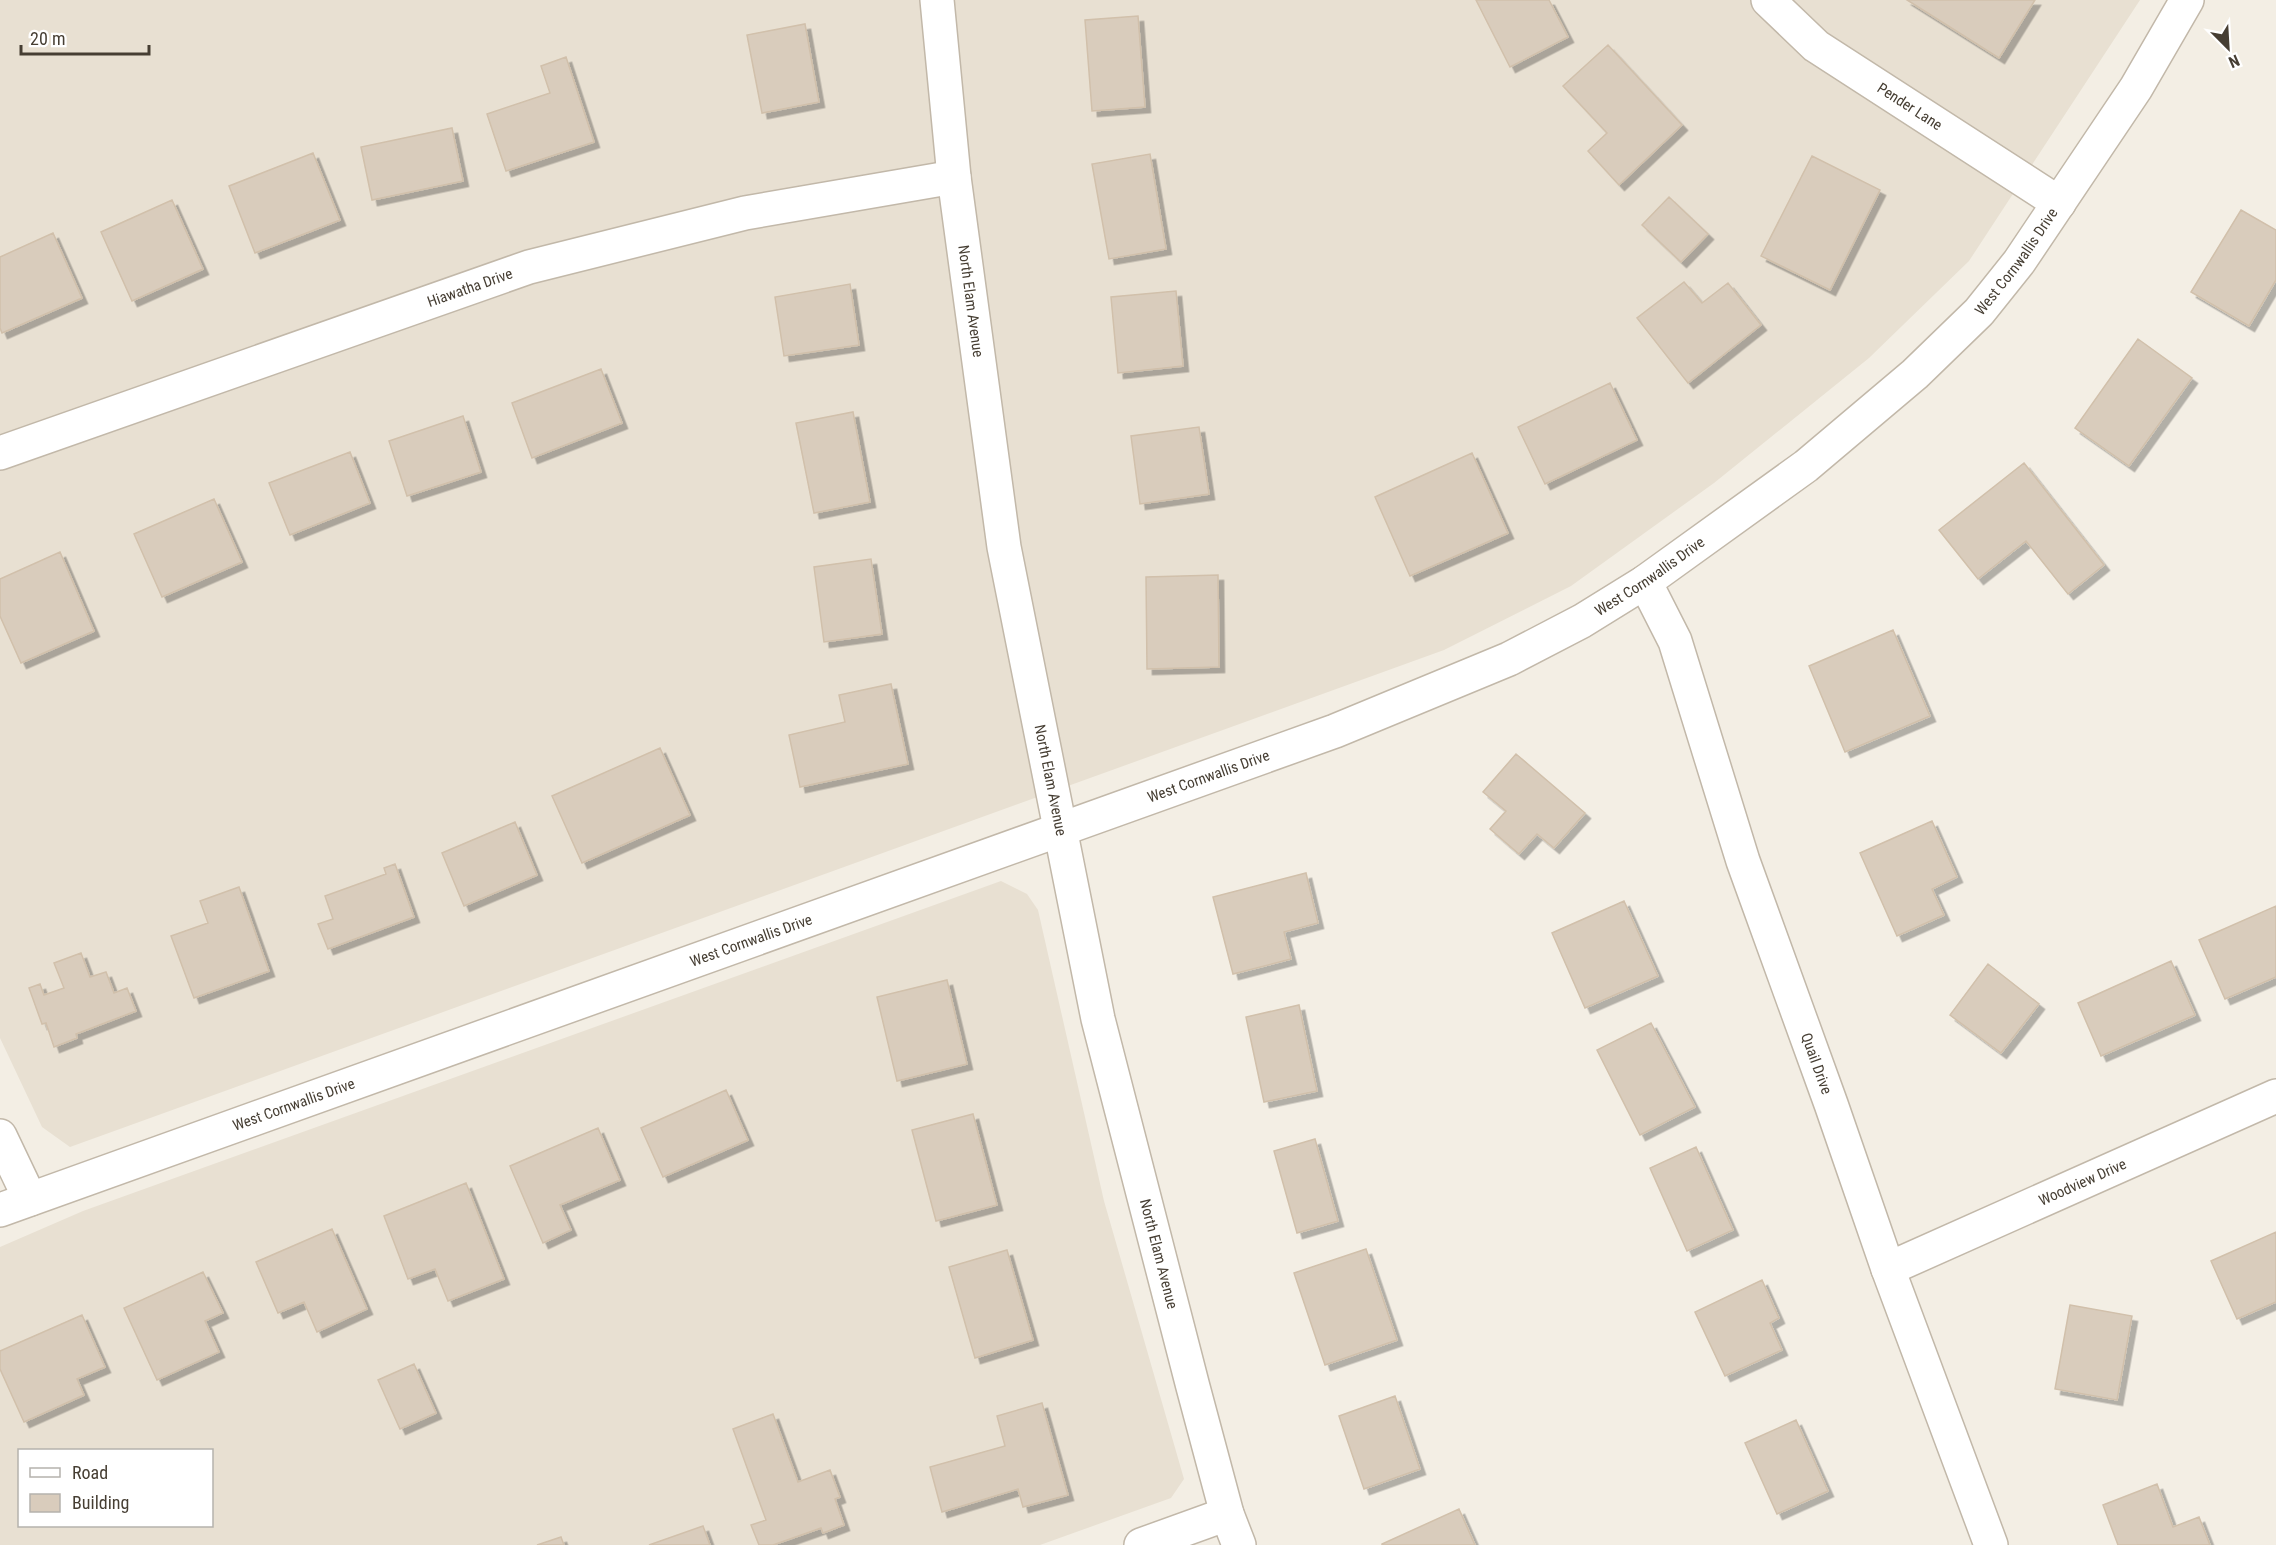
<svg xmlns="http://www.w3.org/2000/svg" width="2276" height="1545" font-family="'Roboto Condensed',sans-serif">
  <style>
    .residential { fill: #e8e0d2; fill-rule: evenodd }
    .building { fill: #d9ccbc; stroke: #d1c0ab; stroke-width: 1.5; filter: url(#shadow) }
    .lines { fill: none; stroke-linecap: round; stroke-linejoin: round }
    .minor-casing { stroke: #c2b8a9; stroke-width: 36 }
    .tertiary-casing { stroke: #c2b8a9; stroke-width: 36 }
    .minor { stroke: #fff; stroke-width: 33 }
    .tertiary { stroke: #fff; stroke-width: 33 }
    .labels { text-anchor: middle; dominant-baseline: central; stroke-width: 4.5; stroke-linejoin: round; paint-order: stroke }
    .street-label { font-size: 15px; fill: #463e33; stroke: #fff }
  </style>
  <defs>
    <filter id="shadow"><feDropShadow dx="5.5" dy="5.5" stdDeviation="0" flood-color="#0004"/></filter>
  </defs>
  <rect width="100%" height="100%" fill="#f3eee4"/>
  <path class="residential" d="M0 0H2140L1969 261 1869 358 1714 483 1571 586 1444 650 70 1147 42 1127 0 1038Z
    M1001 881 1027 894 1038 910 1104 1201 1184 1479 1171 1498 1040 1545H0V1247L83 1211ZM20 1450H212V1526H20Z"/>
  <path class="building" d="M1476 0H1549L1568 37 1510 67Z
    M1907 0H2035L1999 58Z
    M1138 16 1145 107 1092 111 1085 20Z
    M805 24 819 102 762 113 747 35Z
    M1608 45 1682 125 1619 185 1588 151 1607 133 1563 86Z
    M566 57 594 142 506 171 487 114 550 93 541 66Z
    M452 128 463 181 372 200 361 147Z
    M313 153 340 220 255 253 229 186Z
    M1150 154 1166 249 1109 259 1092 164Z
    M1812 156 1880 190 1830 290 1761 256Z
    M1669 197 1708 234 1681 262 1642 225Z
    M172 200 203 269 132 301 101 232Z
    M2241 210 2276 230V280L2249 326 2191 292Z
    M53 233 82 298 2 333 0 328V257Z
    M1684 282 1702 303 1728 283 1761 325 1688 383 1637 318Z
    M850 284 859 345 784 356 775 297Z
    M1176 291 1183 366 1118 373 1111 297Z
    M2138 339 2192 378 2129 466 2075 428Z
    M601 369 622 423 532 458 512 403Z
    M1610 383 1637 440 1545 484 1518 427Z
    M853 412 870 502 814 513 796 423Z
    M463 416 481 472 407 496 389 441Z
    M1199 427 1209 494 1140 504 1131 436Z
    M350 452 370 503 290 535 269 483Z
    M1472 453 1508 533 1410 576 1375 497Z
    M2024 463 2104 565 2068 594 2026 541 1978 579 1939 530Z
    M214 499 242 562 162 597 134 534Z
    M60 552 94 631 21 663 0 616V579Z
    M871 559 882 634 824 642 814 567Z
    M1218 575 1219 667 1147 669 1146 577Z
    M1893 630 1930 716 1845 752 1809 666Z
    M891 684 908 764 800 787 789 735 845 722 839 695Z
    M660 748 690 815 582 863 552 796Z
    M1516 754 1585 813 1554 848 1537 834 1519 854 1490 829 1506 811 1483 792Z
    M1932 821 1957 877 1932 889 1944 915 1897 936 1860 853Z
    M515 822 537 875 464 906 442 853Z
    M395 864 414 917 328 949 318 924 333 919 325 896 386 874 384 868Z
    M1306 873 1318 923 1284 932 1291 959 1233 974 1213 897Z
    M239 887 269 971 194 998 171 936 208 923 200 901Z
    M1624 901 1658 976 1585 1008 1552 933Z
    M2276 906V977L2225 999 2199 940Z
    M81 953 90 977 106 972 114 993 127 988 136 1011 76 1034 77 1038 54 1047 46 1023 42 1024 29 988 40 984 44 995 64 988 54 963Z
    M2171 961 2195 1015 2101 1056 2078 1003Z
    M1988 964 2039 1004 2001 1053 1950 1015Z
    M947 980 967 1064 897 1081 877 997Z
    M1299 1005 1317 1091 1264 1102 1246 1017Z
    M1651 1023 1695 1107 1640 1135 1597 1050Z
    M726 1090 748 1140 663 1177 641 1128Z
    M973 1114 997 1205 936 1221 912 1130Z
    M598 1128 620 1180 560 1205 571 1230 543 1243 510 1166Z
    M1315 1139 1338 1221 1297 1233 1274 1151Z
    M1696 1147 1733 1230 1687 1251 1650 1168Z
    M466 1183 504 1279 448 1301 435 1269 408 1279 384 1216Z
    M332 1229 367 1309 317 1332 304 1302 278 1313 256 1262Z
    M2276 1232V1302L2237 1319 2211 1261Z
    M1366 1249 1397 1340 1325 1365 1294 1273Z
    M1007 1250 1033 1340 975 1358 949 1267Z
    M203 1272 223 1313 205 1321 219 1352 157 1380 124 1308Z
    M1762 1280 1779 1318 1770 1323 1782 1350 1725 1376 1695 1312Z
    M2070 1305 2132 1316 2117 1400 2055 1389Z
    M82 1315 105 1367 77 1379 84 1395 24 1422 0 1369V1351Z
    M414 1364 436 1413 400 1429 378 1380Z
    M1395 1396 1420 1469 1364 1489 1339 1416Z
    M1042 1403 1068 1495 1023 1507 1018 1489 942 1512 930 1467 1005 1446 997 1416Z
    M773 1414 798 1482 830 1470 840 1497 835 1499 844 1525 823 1533 821 1528 773 1545H759L751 1525 766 1520 733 1429Z
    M1796 1420 1828 1491 1777 1514 1745 1443Z
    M2157 1484 2173 1527 2199 1517 2210 1545H2118L2103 1505Z
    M1459 1509 1475 1545H1382V1544Z
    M703 1526 710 1545H649Z
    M561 1537 564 1545H537Z"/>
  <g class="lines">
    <defs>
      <g id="minor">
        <path id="s1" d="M937 0 954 177 1004 547 1098 1019 1193 1387 1227 1514 1239 1545"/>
        <path id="s2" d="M1768 0 1816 46 2059 203"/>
        <path id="s3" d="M0 453 529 267 745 213 954 177"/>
        <path id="s4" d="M1645 582 1675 641 1743 861 1831 1104 1888 1269 1991 1545"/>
        <path d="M0 1136 30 1199"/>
        <path id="s5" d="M1888 1269 2276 1096"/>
        <path d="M1141 1545 1227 1514"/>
      </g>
      <g id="tertiary">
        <path id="s6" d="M0 1210 1335 731 1509 659 1582 621 1645 582 1806 466 1915 374 1979 312 2019 262 2136 88 2187 0"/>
      </g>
    </defs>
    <use href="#minor" class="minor-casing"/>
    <use href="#tertiary" class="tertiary-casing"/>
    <use href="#minor" class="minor"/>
    <use href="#tertiary" class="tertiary"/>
  </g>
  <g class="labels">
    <g class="street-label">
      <text stroke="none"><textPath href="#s2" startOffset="178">Pender Lane</textPath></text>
      <text stroke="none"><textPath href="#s6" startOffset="2256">West Cornwallis Drive</textPath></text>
      <text stroke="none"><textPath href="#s3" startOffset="498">Hiawatha Drive</textPath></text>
      <text stroke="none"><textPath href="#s1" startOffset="303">North Elam Avenue</textPath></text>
      <text stroke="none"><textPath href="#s6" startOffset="1770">West Cornwallis Drive</textPath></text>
      <text stroke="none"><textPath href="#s6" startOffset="1284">West Cornwallis Drive</textPath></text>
      <text stroke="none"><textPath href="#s1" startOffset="789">North Elam Avenue</textPath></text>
      <text stroke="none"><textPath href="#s6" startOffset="798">West Cornwallis Drive</textPath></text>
      <text stroke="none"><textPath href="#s4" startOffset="512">Quail Drive</textPath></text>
      <text stroke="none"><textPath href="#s6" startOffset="312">West Cornwallis Drive</textPath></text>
      <text stroke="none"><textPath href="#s5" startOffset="213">Woodview Drive</textPath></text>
      <text stroke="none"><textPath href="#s1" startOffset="1275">North Elam Avenue</textPath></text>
    </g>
  </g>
  <rect x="18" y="1449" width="195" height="78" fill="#ffffff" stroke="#b5b2ad" stroke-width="1.5"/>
  <rect x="30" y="1468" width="30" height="9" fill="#ffffff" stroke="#b5b2ad" stroke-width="1.5"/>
  <text x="72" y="1479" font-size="18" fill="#463e33">Road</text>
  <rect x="30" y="1494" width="30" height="18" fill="#d9ccbc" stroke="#b5b2ad" stroke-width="1.5"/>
  <text x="72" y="1509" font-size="18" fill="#463e33">Building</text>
  <g transform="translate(2228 48) rotate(156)" stroke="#ffffff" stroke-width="4.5" paint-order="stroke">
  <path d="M0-4.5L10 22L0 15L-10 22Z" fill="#463e33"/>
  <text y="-9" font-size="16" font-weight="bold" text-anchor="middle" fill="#463e33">N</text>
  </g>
  <path d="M21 45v9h128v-9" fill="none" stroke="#463e33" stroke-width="3"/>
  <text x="30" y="45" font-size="18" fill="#463e33" stroke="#ffffff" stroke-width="4.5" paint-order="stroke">20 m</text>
</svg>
